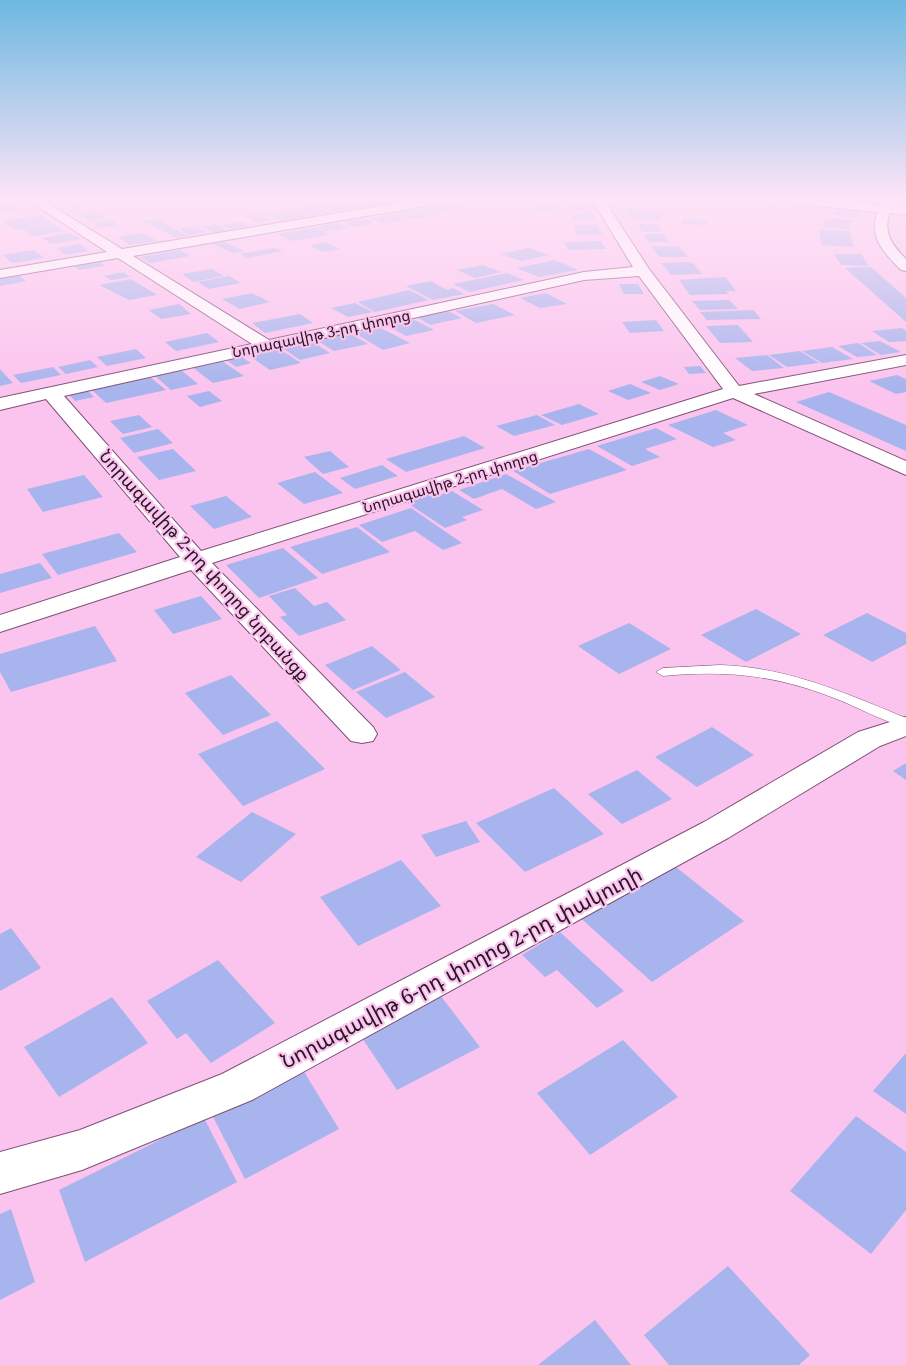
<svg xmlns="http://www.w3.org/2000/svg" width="906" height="1365" font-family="'Noto Serif','Noto Sans Armenian',serif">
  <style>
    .building { fill: #a8b4ed }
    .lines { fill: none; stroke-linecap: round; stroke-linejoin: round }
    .service-casing { stroke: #7f5075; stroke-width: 1 }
    .minor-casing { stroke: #7f5075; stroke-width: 2 }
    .service { fill: #fff; fill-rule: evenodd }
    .minor { fill: #fff; fill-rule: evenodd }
    .labels { text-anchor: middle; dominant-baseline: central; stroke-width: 4.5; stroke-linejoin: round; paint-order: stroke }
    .far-street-label { font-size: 15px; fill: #291625; stroke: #fbc4ee }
    .street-label { font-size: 18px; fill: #291625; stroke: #fbc4ee }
    .near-street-label { font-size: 21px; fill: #291625; stroke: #fbc4ee }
  </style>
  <rect width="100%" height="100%" fill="#fbc4ee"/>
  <path class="building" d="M57 198H87L98 204 72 208Z
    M363 198H383L392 202 367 206 352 200Z
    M483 198 494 202 474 206 462 201Z
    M618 198H635L641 206 624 207Z
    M712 198H742L739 203 710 200Z
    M745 198 779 201 774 209 742 203Z
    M10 202 23 210 0 213V203Z
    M350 202 364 206 334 212 320 207Z
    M460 202 473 206 453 210 441 205Z
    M565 202H585L590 211H570Z
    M315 206 330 213 311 216 296 209Z
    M438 206 452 211 433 215 419 210Z
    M534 206 559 207 558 213 532 212Z
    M837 207 860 210 856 218 832 215Z
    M638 208 663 211 667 215H660L662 219H652L653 221 633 220 622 209Z
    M414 209 431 216 412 219 394 213Z
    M294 210 308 216 278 221 265 214Z
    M95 211 106 218 90 221 79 214Z
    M591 212 596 219 575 221 570 214Z
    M258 214 271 220 258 223 245 216Z
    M393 214 406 219 384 224 370 218Z
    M40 215 64 231 33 236 23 229 33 227 15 230 3 221Z
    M826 218 851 220 848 229 823 227Z
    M159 219 173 228 188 236 176 238 162 230 170 228 159 230 143 221Z
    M366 219 375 223 353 227 343 222Z
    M683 219 707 221 705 225 681 224Z
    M111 220 118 225 100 228 93 223Z
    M242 222 249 226 229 229 222 225Z
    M337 223 348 228 327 231 317 227Z
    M216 224 228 231 214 233 201 227Z
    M638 224H657L661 231 642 232Z
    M572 225H597L603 234 577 235Z
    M196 226 207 232 189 235 179 229Z
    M316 227 330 235 291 241 277 234Z
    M819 229 850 231 854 247 821 245Z
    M70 233 81 239 52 244 42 238Z
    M144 233 157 241 130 245 118 237Z
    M644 234H663L668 242H648Z
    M601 241 606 249 568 250 564 242Z
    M225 242 244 251 233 253 213 244Z
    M326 242 340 249 323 252 309 246Z
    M80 244 89 251 66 255 57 248Z
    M678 246 688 257H660L651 247Z
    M275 248 283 251 248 258 240 254Z
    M529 248 549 255 521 261 501 254Z
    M34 250 44 258 12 263 3 255Z
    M180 250 190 256 150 263 140 257Z
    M834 254H861L869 266 841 265Z
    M555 260 578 270 539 277 517 268Z
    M101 262 105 266 79 270 74 266Z
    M692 262 702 274 671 275 661 263Z
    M483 265 501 272 475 278 457 270Z
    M871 267 906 298V322L845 268Z
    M212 269 224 276 193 282 182 274Z
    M123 272 130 277 111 280 104 276Z
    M507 273 524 280 470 292 453 284Z
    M20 276 26 281 0 286V279Z
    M229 276 241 283 208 289 198 282Z
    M725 277 736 291H726L729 294 690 295 679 280Z
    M131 279 157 295 129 300 99 285Z
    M431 281 447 290 453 288 464 294 433 300 406 286Z
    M619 284H638L644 294H624Z
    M409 290 429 300 375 312 358 302Z
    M252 293 270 302 240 309 222 299Z
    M546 293 567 304 540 308 520 298Z
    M729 300 738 309 700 310 692 301Z
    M355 303 373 312 348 317 331 308Z
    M179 304 191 314 161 319 149 310Z
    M493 304 515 315 476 323 455 311Z
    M753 310 761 319 707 320 700 312Z
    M448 311 462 318 430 325 417 317Z
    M300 314 313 323 265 333 252 323Z
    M415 320 434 330 406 336 388 326Z
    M656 320 664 331 630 333 622 322Z
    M738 325 753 342 720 343 706 326Z
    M379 327 410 343 383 350 353 332Z
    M902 328 906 331V341L889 342 872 331Z
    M207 333 219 342 176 351 165 342Z
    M349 333 368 344 334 351 316 340Z
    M880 341 901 352 881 355 861 343Z
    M313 342 330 353 300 360 284 349Z
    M858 343 877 355 857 357 838 346Z
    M832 347 853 359 822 363 802 351Z
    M278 348 301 363 270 370 248 355Z
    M136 349 146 358 107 366 97 357Z
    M800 351 819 363 787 367 769 355Z
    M767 355 784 368 752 371 735 358Z
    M240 356 251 363 236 367 225 359Z
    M90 360 98 367 66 374 58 367Z
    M222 361 244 376 213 383 192 367Z
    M700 366 706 373 689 374 684 367Z
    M53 367 61 375 21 383 13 375Z
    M0 369 13 383 0 386Z
    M181 370 198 384 171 390 154 375Z
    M897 375 906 379V392L896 394 869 381Z
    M660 376 679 384 660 390 641 382Z
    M150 377 166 390 106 403 92 390Z
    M630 384 651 393 628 400 608 391Z
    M86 389 94 397 75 401 68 393Z
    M209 391 222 401 200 407 187 396Z
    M829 392 906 425V451L796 402Z
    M579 404 599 414 562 425 541 415Z
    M716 410 748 425 723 433 736 440 713 447 668 425Z
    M139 415 152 427 123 434 110 421Z
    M537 415 555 425 514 436 496 426Z
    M656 428 677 439 645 449 660 457 632 466 597 446Z
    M158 429 173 443 134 453 120 438Z
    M464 436 485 448 406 472 386 459Z
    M173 449 196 471 159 480 137 457Z
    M589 449 627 470 550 494 513 471Z
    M330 451 349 467 323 474 304 457Z
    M382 465 398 476 355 489 340 478Z
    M315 472 343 493 304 504 277 483Z
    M506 474 556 502 536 509 502 489 474 499 459 490Z
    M84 475 103 497 43 512 27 489Z
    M452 491 483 510 462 517 467 520 445 528 403 500 426 493 433 497Z
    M226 496 252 517 214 529 190 506Z
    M411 508 462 543 443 550 415 531 382 542 359 525Z
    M357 527 390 552 322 574 290 547Z
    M119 533 137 552 58 575 42 554Z
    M283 548 318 578 259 598 226 565Z
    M40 563 52 578 0 593V574Z
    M295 588 314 606 327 602 346 620 299 636 280 617 287 615 269 596Z
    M201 596 222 619 173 634 154 610Z
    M756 609 801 634 746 662 701 635Z
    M867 613 906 633V644L872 662 823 635Z
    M629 623 671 649 619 674 578 646Z
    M95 626 117 661 11 692 0 672V654Z
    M372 646 401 670 353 690 325 665Z
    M405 672 435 697 386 718 356 692Z
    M231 675 271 715 223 735 185 693Z
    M277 721 325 769 243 806 198 754Z
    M712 727 754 755 697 787 655 757Z
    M906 763V780L893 771Z
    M637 770 672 799 622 824 588 794Z
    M554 788 604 834 525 872 476 823Z
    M252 812 296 834 241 882 196 857Z
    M466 821 480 842 436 857 421 835Z
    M401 860 441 906 358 946 320 897Z
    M667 860 744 921 652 982 576 914Z
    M11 928 41 968 0 991V934Z
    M560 932 624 991 597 1008 557 970 545 977 522 955Z
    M218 960 275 1023 211 1063 186 1033 177 1039 147 1001Z
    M440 995 480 1047 397 1090 360 1035Z
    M112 997 148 1043 59 1097 24 1047Z
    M623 1040 678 1097 590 1155 537 1093Z
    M906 1053V1114L873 1091Z
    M303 1070 339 1129 245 1179 212 1115Z
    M856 1116 906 1152V1210L871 1254 790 1191Z
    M204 1118 237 1182 85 1262 59 1190Z
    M11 1209 35 1282 0 1300V1214Z
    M728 1266 810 1355 799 1365H669L644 1335Z
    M595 1320 631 1365H538Z"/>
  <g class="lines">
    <defs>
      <path id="service" d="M720 665C787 667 845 693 906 718V727C881 721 858 707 834 698 775 675 726 670 663 676L656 672 663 668Z"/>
      <path id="minor" d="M25 198H39L122 249 428 198H455L449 202 133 256 269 340 584 272 633 267 591 198H603L649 269 739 386 906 355V365L754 394 906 461V475L733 398 212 563 373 727 377 734 373 741 362 743 351 741 191 570 0 632V615L180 557 46 399 0 410V398L252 344 118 258 0 278V270L107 252ZM639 276 723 389 201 551 64 396 584 280Z
        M773 198H814L882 205 887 198H899L894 206 906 207V215L890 213C882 232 893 246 906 259V271L901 270C885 254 867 236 878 212L779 202Z
        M906 717V736L880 746 728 838 252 1100 82 1170 0 1194V1152L80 1130 222 1074 704 822 858 732Z"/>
    </defs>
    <use href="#service" class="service-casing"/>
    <use href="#minor" class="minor-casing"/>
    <use href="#service" class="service"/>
    <use href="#minor" class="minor"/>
  </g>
  <linearGradient id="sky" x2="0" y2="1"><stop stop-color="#6db8e0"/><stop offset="0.51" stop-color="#fde4f7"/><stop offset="1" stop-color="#fde4f7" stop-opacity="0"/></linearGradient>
  <rect width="906" height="389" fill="url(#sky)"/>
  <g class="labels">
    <g class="far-street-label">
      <text transform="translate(321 333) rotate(-12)">Նորագավիթ 3-րդ փողոց</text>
      <text transform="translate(450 481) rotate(-17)">Նորագավիթ 2-րդ փողոց</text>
    </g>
    <g class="street-label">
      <text transform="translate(205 565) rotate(48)">Նորագավիթ 2-րդ փողոց նրբանցք</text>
    </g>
    <g class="near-street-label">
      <text transform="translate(461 967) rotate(-28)">Նորագավիթ 6-րդ փողոց 2-րդ փակուղի</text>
    </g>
  </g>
</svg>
